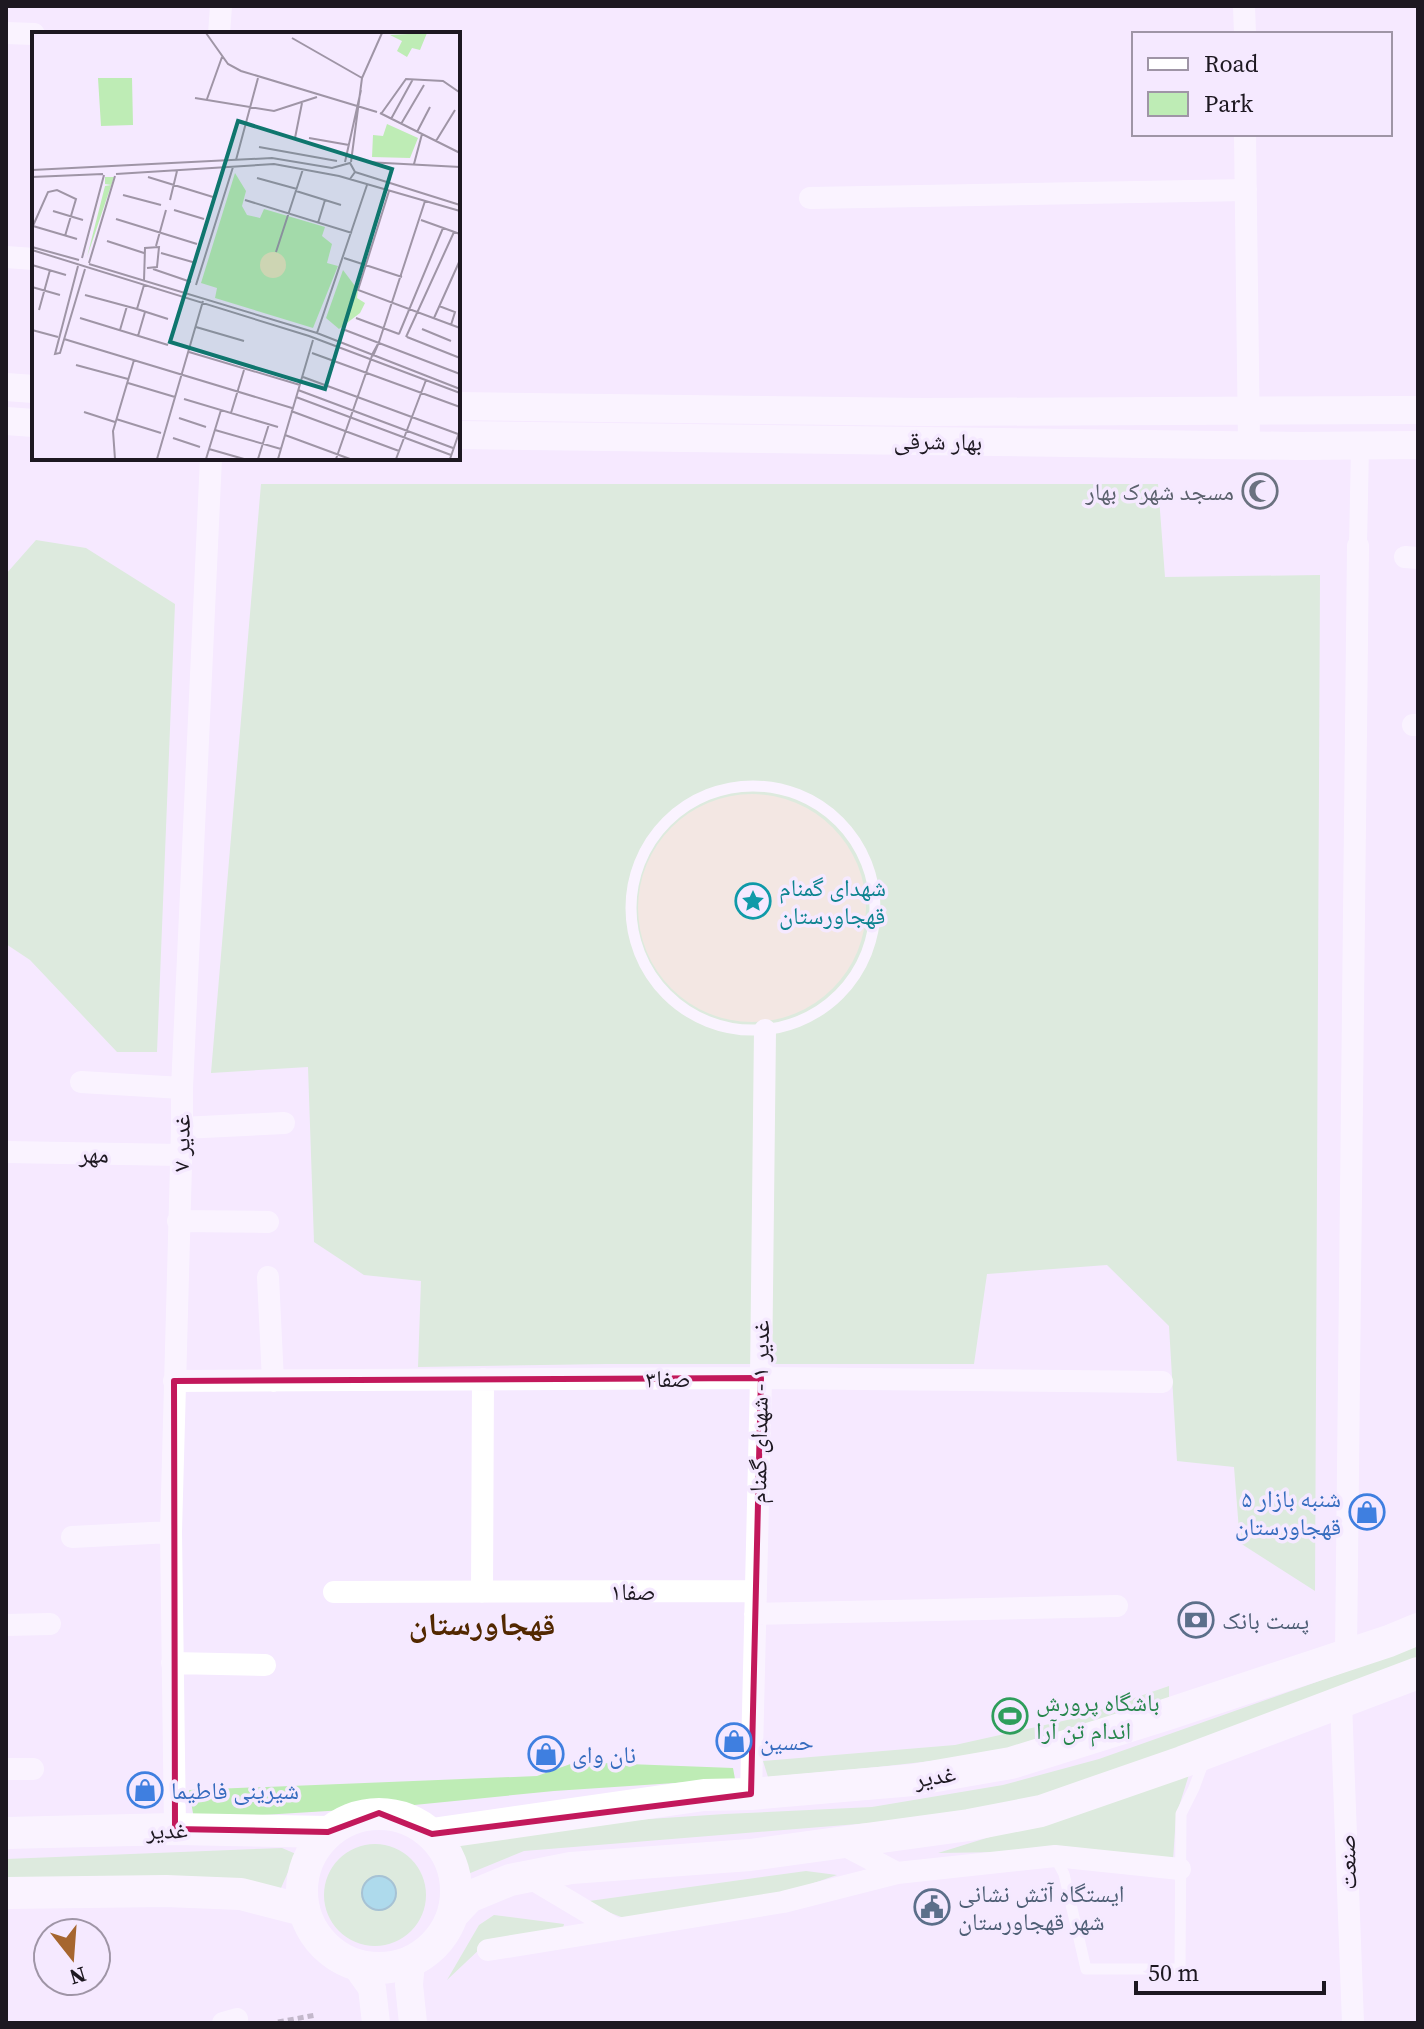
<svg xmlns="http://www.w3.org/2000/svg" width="1424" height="2029" font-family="'Source Serif 4','Noto Naskh Arabic',serif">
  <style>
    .green { fill: #beecb5 }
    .sand { fill: #efe5c0 }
    .water { fill: #57c7d6; stroke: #4692a0; stroke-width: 2 }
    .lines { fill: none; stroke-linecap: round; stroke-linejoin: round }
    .path { stroke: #857d8c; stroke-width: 5; stroke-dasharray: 6 4; stroke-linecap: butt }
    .service { stroke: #fff; stroke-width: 11 }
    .pedestrian { stroke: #fff; stroke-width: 18 }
    .minor { stroke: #fff; stroke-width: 22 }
    .tertiary { stroke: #fff; stroke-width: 28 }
    .secondary { stroke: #fff; stroke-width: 32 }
    .marked { fill: none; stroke: #c2185b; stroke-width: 6; stroke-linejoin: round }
    .labels { text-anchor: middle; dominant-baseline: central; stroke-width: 7; stroke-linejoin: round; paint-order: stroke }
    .street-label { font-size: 24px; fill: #1d1821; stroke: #f5e9ff }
    .worship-label { font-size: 24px; fill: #5b616d; stroke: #f5e9ff; text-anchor: end }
    .culture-label { font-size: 24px; fill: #0d838f; stroke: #f5e9ff; text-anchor: start }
    .shop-label { font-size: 24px; fill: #366cbe; stroke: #f5e9ff; text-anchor: start }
    .service-label { font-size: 24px; fill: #4e5e75; stroke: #f5e9ff; text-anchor: start }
    .leisure-label { font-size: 24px; fill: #27864d; stroke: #f5e9ff; text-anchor: start }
    .district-label { font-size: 32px; font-weight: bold; fill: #522800; stroke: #f5e9ff }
    .inset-road { fill: none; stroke: #9f95a6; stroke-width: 2 }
    .view { fill: #0f766e; fill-opacity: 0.15; stroke: #0f766e; stroke-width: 4 }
    .inset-edge { fill: none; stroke: #1d1821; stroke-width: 4 }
  </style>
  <rect width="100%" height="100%" fill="#f5e9ff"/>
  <path class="green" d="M261 484H1158L1165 577 1320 575 1315 1591 1240 1543 1234 1467 1177 1461 1169 1326 1107 1265 987 1274 974 1364H606L418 1367 421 1281 364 1275 314 1242 308 1067 211 1073Z
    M36 540 86 548 175 604 157 1052H117L30 960 6 944V574Z
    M1418 1646V1665L1033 1798 932 1818 524 1851 463 1876 446 1837 557 1825 725 1814 872 1807 1003 1785 1099 1759Z
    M1169 1686V1702L984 1755 878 1767 768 1777 763 1761 955 1745 1076 1718Z
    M576 1762 733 1768 735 1779 554 1791 394 1807 194 1819 189 1790 537 1776Z
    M1192 1765 1176 1816 1173 1860 1065 1851 938 1853 1058 1816Z
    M324 1895a51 51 0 1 1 102 0a51 51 0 1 1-102 0Z
    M282 1848 296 1854 281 1888 6 1882V1859Z
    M806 1871 837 1875 785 1893 629 1920 582 1902Z
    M494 1915 564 1924 562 1932 483 1946 447 1980 479 1925Z"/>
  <path class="sand" d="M638 908a114 114 0 1 1 228 0a114 114 0 1 1-228 0Z"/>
  <path class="water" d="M362 1893a17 17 0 1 1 34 0a17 17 0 1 1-34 0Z"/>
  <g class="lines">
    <path class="path" d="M278 2022 316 2015"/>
    <path class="service" d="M631 908a122 122 0 1 1 244 0a122 122 0 1 1-244 0Z
      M1055 1857 1064 1874 1086 1969H1180L1181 1814 1194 1788 1205 1758"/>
    <path class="pedestrian" d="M1358 546 1360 446"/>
    <path class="minor" d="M1244 6 1245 34
      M6 33 34 34
      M219 34 221 6
      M1245 134 1249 445
      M810 198 1246 190
      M6 257 34 259
      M1405 557 1418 558
      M1413 725H1418
      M81 1082 182 1088
      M182 1128 284 1123
      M6 1152 181 1155
      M178 1221 268 1222
      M268 1277 273 1381
      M174 1381 761 1378 1162 1382
      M72 1537 171 1532
      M334 1592 755 1591
      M482 1592 483 1379
      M755 1614 1117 1606
      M6 1625 50 1624
      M1346 1655 1358 546
      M172 1663 265 1665
      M1341 1702 1353 2023
      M6 1769H33
      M751 1794 761 1378 765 1030
      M175 1829 171 1532 182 1128V1088L211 458
      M840 1843 897 1873
      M527 1876 616 1929
      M488 1950 783 1902 897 1873 1055 1856 1180 1869
      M223 2023 237 2019"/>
    <path class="tertiary" d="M6 387 34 389
      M458 406 924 412 1418 410
      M6 421 34 423
      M458 435 1300 446 1418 445
      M411 1961 409 1985 413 2023
      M355 1964 372 1988 376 2023"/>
    <path class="secondary" d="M302 1891a77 77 0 1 1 154 0a77 77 0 1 1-154 0Z
      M6 1833 175 1829 328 1832
      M432 1834 704 1795 751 1794 913 1780 1011 1763 1165 1715 1389 1641 1418 1629
      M6 1893 166 1891 241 1894 303 1910
      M453 1914 469 1897 510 1880 571 1868 750 1855 969 1825 1041 1811 1182 1762 1418 1673"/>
  </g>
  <path d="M0 0H1424V2029H0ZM761 1378 751 1794 432 1834 379 1813 328 1832 175 1829 174 1381Z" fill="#f5e9ff" fill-opacity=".55" fill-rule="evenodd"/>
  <path class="marked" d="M761 1378 751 1794 432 1834 379 1813 328 1832 175 1829 174 1381Z"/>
  <defs>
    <symbol id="mosque-ring" viewBox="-11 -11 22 22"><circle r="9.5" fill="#f5e9ff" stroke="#6b7280" stroke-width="1.5"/><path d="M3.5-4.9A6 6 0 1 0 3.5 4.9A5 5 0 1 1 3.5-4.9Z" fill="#6b7280"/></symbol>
    <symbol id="sight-ring" viewBox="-11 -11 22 22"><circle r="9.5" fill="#f5e9ff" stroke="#0f9aa8" stroke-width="1.5"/><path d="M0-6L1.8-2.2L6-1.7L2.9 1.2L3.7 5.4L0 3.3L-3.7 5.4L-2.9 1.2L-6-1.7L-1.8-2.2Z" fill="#0f9aa8"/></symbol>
    <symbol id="shop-ring" viewBox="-11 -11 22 22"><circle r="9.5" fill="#f5e9ff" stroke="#3f7fe0" stroke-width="1.5"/><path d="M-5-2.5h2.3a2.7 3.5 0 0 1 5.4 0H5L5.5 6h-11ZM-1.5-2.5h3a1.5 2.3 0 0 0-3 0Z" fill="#3f7fe0"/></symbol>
    <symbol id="bank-ring" viewBox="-11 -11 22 22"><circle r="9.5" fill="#f5e9ff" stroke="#5c6f8a" stroke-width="1.5"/><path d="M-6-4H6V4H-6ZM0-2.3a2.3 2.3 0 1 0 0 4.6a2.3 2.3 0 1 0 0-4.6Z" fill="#5c6f8a"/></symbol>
    <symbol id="stadium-ring" viewBox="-11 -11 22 22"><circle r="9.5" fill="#f5e9ff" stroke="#2e9e5b" stroke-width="1.5"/><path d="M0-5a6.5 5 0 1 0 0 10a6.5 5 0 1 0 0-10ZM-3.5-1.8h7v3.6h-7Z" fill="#2e9e5b"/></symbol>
    <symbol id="civic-ring" viewBox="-11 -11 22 22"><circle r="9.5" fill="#f5e9ff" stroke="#5c6f8a" stroke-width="1.5"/><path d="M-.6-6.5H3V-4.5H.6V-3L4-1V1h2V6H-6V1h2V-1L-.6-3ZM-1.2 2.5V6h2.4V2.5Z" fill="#5c6f8a"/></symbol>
  </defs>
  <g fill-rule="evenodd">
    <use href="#mosque-ring" x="1240" y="471" width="40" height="40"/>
    <use href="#sight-ring" x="733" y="881" width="40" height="40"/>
    <use href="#shop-ring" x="1347" y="1492" width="40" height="40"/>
    <use href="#bank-ring" x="1176" y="1600" width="40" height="40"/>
    <use href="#stadium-ring" x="990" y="1696" width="40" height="40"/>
    <use href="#shop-ring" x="714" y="1721" width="40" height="40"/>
    <use href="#shop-ring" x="526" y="1734" width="40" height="40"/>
    <use href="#shop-ring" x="125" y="1770" width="40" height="40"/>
    <use href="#civic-ring" x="912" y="1887" width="40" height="40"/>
  </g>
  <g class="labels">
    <g class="street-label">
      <text transform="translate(938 441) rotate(1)">بهار شرقی</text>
      <text transform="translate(181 1143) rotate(-89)">غدیر ۷</text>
      <text transform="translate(94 1154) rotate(1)">مهر</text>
      <text x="668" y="1378">صفا۳</text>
      <text transform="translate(759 1412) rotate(-89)">غدیر ۱ - شهدای گمنام</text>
      <text x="633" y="1591">صفا۱</text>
      <text transform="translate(935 1776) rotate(-9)">غدیر</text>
      <text transform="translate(167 1830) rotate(-1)">غدیر</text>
      <text transform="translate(1347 1862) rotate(-92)">صنعت</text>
    </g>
    <g class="worship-label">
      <text x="1234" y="491">مسجد شهرک بهار</text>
    </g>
    <g class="culture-label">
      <text x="779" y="887">شهدای گمنام<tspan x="779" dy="28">قهجاورستان</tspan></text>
    </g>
    <g class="shop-label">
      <text x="1341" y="1498" text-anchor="end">۵ شنبه بازار<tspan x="1341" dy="28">قهجاورستان</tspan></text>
      <text x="760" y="1741">حسین</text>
      <text x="572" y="1754">نان وای</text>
      <text x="171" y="1790">شیرینی فاطیما</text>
    </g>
    <g class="service-label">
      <text x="1222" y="1620">پست بانک</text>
      <text x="958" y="1893">ایستگاه آتش نشانی<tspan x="958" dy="28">شهر قهجاورستان</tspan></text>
    </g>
    <g class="leisure-label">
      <text x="1036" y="1702">باشگاه پرورش<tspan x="1036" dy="28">اندام تن آرا</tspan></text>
    </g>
    <g class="district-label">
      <text x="482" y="1624">قهجاورستان</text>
    </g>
  </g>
  <g transform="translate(32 32)">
    <rect width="428" height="428" fill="#f5e9ff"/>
    <path d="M395 1 388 18 380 16 375 25 365 19 370 9 358 3ZM66 46H100L101 93 69 94ZM355 92 386 106 378 126 340 125 341 103 351 104ZM203 141 214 159 210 174 215 183 228 186 232 177 293 195 290 204 300 212 295 231 306 234 281 296 183 266 185 256 169 251ZM73 145H82L55 225 73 154 79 153 73 152ZM311 238 326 258 325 266 333 271 328 281 307 297 294 286Z" fill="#beecb5"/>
    <path d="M228 233a13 13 0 1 1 26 0a13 13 0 1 1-26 0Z" fill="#efe5c0"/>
    <path class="inset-road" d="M174 1 196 32 209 39 345 80M260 6 330 46M163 66 242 79 285 65M175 67 190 25M348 81 428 121M349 82 374 47 411 49 427 60 428 72M359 87 381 47M369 92 392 53M385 100 398 75M263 106 270 71M277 106 317 113M404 109 423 78M227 115 305 129M204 128 226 46M313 130 329 58M319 130 330 46 350 1M334 130 428 135M382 132 390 102M0 138 240 126 300 136 318 131 323 140 318 147M323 140 428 173M84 142 242 132 307 144 428 179M0 145 71 142M116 145 181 165M225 146 265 157M264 159 309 173M357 159 326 258 428 296M91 163 129 173M138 168 145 139M213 168 320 201M142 178 172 187M21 179 51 188M84 187 165 212M389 188 428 202M286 191 293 168M1 194 45 207M0 196 16 160 25 158 44 167 33 204M75 209 112 221M124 214 134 178M0 215 47 228M0 218 277 304 428 361M244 220 271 137M129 221 164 231M50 226 72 143M312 226 370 245M57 231 83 144M57 232 285 301 428 357M0 233 34 243M46 234 23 322 28 321 53 237M121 237 159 250M112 249 113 216 127 215 125 235 115 236M112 253 105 277 136 287M164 253 201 135M0 255 28 263M53 263 105 277M407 274 423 280 419 293M7 278 18 238M48 286 136 313M324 286 367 302M402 286 428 228M164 295 212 309M390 297 419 309M0 298 26 305M88 298 95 274M313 298 428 342M285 301 335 153M367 302 411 196M106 304 113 280M374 305 422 200M375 305 428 326M32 307 260 376M347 310 393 169M157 320 268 353M280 321 428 375M44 333 96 347M271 345 426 402M96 351 143 365M266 358 421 416M264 365 419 423M152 367 246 395M259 379 367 419M52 380 83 390M199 381 212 338M147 386 174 395M84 387 129 401M183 398 249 417M253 403 318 427M141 406 168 415M177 417 212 427M83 427 81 399 102 328M125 427 171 269M174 427 189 378M226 427 237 392M246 427 281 308M304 427 341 321 347 310 341 324M364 427 394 348M418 427 428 398"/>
    <path class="view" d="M206 89 360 137 293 357 138 310Z"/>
    <rect width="428" height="428" class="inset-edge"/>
  </g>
  <rect width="1424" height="2029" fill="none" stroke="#1d1821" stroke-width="16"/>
  <rect x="1132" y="32" width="260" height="104" fill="#f5e9ff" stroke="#9f95a6" stroke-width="2"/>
  <rect x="1148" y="58" width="40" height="12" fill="#ffffff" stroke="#9f95a6" stroke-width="2"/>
  <text x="1204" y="72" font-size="24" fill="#1d1821">Road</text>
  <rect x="1148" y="92" width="40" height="24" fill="#beecb5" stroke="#9f95a6" stroke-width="2"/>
  <text x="1204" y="112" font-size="24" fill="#1d1821">Park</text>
  <g transform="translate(72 1957) rotate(163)"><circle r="38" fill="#f5e9ff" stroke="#9f95a6" stroke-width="2"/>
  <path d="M0-6L14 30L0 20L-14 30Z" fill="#a6662f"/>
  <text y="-12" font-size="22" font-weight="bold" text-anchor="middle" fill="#1d1821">N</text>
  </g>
  <path d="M1136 1981v12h188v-12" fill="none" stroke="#1d1821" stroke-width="4"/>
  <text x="1148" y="1981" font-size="24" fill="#1d1821" stroke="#f5e9ff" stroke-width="6" paint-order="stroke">50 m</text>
</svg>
